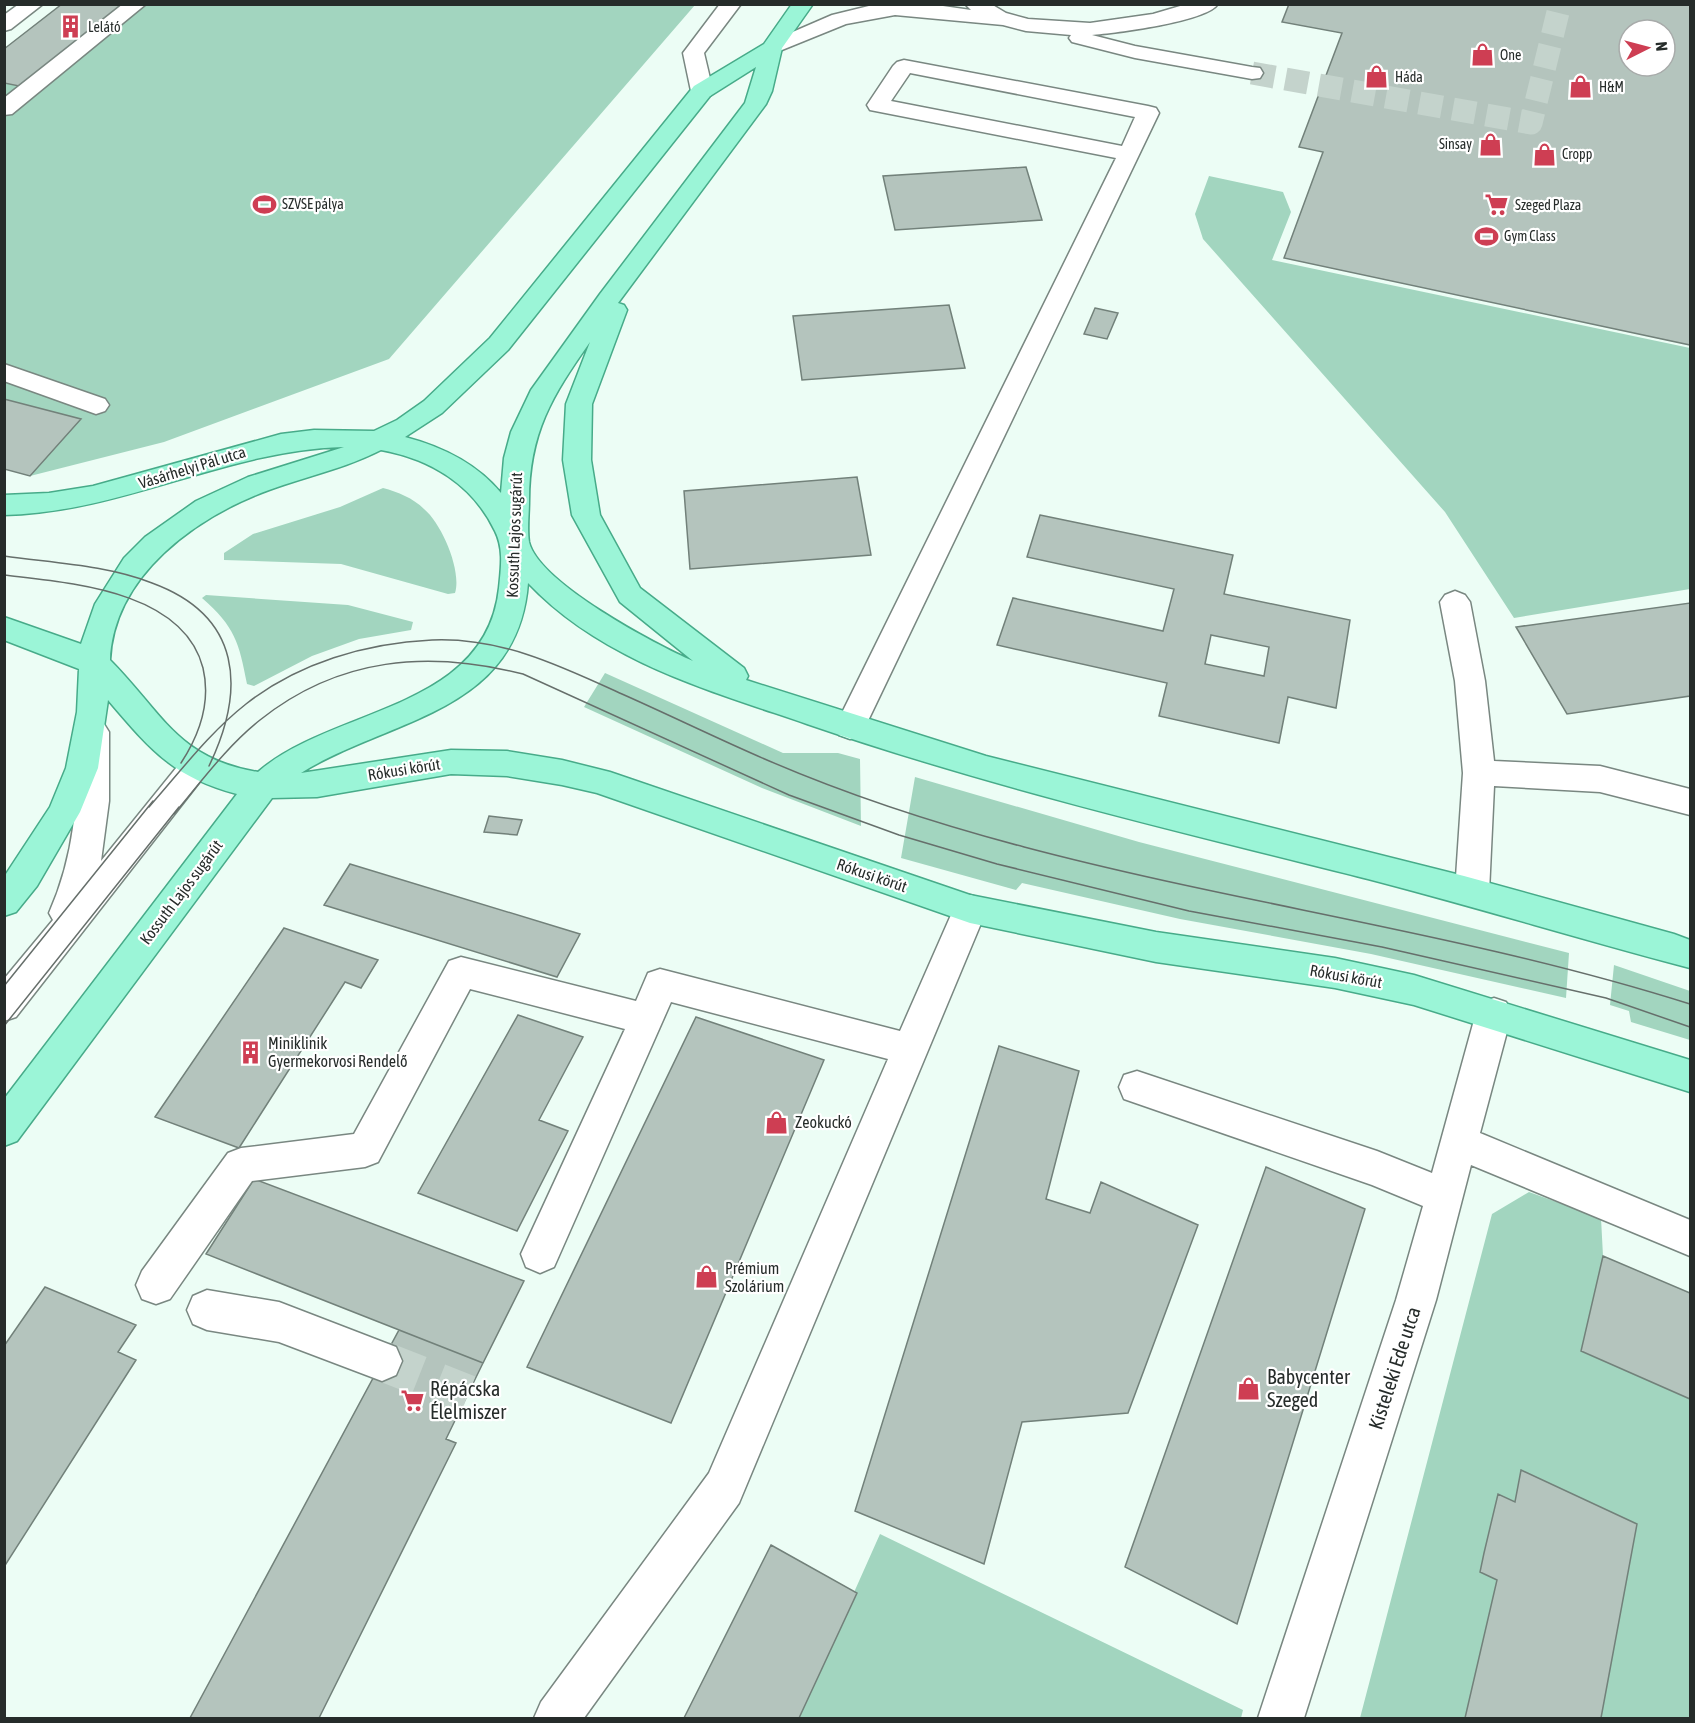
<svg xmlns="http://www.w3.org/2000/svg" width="1695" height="1723" font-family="'Asap Condensed',sans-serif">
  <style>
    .green { fill: #a2d5bf }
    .building { fill: #b4c4bd; stroke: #72817a; stroke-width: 1.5; fill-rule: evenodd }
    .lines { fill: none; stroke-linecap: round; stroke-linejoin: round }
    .minor-tunnel-far1 { stroke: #c4d3cc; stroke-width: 23; stroke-dasharray: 23 11; stroke-linecap: butt }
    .minor-tunnel { stroke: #c4d3cc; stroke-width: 40; stroke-dasharray: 40 20; stroke-linecap: butt }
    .minor-casing { stroke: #798781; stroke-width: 3 }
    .major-casing { stroke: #47ab89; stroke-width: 3 }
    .minor { fill: #fff; fill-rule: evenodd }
    .major { fill: #9bf5d7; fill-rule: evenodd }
    .tram { stroke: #666f6b; stroke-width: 1.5 }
    .labels { text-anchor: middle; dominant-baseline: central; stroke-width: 4.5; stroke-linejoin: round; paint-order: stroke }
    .far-poi-label { font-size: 14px; fill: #262c2a; stroke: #fff; text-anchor: start }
    .street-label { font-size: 16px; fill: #262c2a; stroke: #fff }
    .poi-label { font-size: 16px; fill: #262c2a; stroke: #fff; text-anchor: start }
    .near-street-label { font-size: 20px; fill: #262c2a; stroke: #fff }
    .near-poi-label { font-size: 20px; fill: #262c2a; stroke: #fff; text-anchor: start }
  </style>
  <rect width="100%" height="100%" fill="#ecfdf5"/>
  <path class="green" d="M62 5H695L389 359 164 442 30 476 5 469V49Z
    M1209 176 1283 192 1291 212 1272 260 1690 348V589L1514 618 1445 512 1203 239 1195 214Z
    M383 488C398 492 413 498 424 509 442 524 462 571 455 593L448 594 341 564 224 560V553L253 534 340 507Z
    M206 595 348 605 413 622 411 630 359 639 312 656 254 686 247 684C239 642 235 627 202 598Z
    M605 673 783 753H838L860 759 861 826 762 788 584 707Z
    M915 777 1139 842 1569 953 1566 998 1371 954 1180 919 1022 883 1016 890 901 858Z
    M1614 965 1690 991V1040L1631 1022 1629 1011 1610 1005Z
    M1529 1192 1601 1218 1603 1256 1581 1351 1690 1399V1718H1360L1492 1214Z
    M880 1534 1243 1710 1241 1718H798Z"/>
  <path class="building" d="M62 4H134L29 88 4 83V49Z
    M1289 4H1690V345L1284 258 1323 152 1299 147 1342 33 1282 22ZM1629 30H1665V66H1629Z
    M1026 167 1042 220 895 230 883 176Z
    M949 305 965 368 802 380 793 316Z
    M1095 308 1118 313 1107 339 1084 334Z
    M4 399 81 419 30 476 4 469Z
    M857 477 871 555 690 569 684 491Z
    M1040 515 1233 555 1224 594 1350 620 1336 708 1288 697 1279 743 1159 716 1167 683 997 645 1013 598 1163 631 1174 589 1027 557ZM1211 635 1269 647 1264 676 1205 664Z
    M1690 603V696L1567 714 1516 627Z
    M489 816 522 820 517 835 484 832Z
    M350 864 580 934 557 977 324 905Z
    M284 928 378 960 361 988 345 982 239 1148 155 1117Z
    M518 1015 583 1037 539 1120 568 1131 517 1231 418 1193Z
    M696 1017 824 1060 671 1423 527 1367Z
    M999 1046 1079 1071 1046 1199 1090 1213 1101 1182 1198 1225 1128 1413 1022 1422 984 1564 855 1511Z
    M1266 1167 1365 1209 1237 1624 1125 1567Z
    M254 1179 524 1281 483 1363 206 1254Z
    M1603 1256 1690 1293V1399L1581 1351Z
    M45 1287 136 1325 118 1352 136 1360 4 1567V1346Z
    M399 1330 483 1363 446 1439 456 1443 319 1718H190Z
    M1521 1470 1637 1524 1601 1718H1465L1497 1580 1480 1572 1484 1553 1498 1494 1515 1502Z
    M771 1545 857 1593 799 1718H684Z"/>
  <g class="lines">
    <path class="minor-tunnel-far1" d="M1252 73 1531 123 1560 4"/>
    <path class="minor-tunnel" d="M382 1361 468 1395"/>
    <defs>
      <path id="minor" d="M19 4H43L11 29 4 31V15Z
        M123 4H146L12 114 4 115V98Z
        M720 4H741L704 53 713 91 710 96H694L691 91 683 53Z
        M877 4H929L971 10 965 4H991L1006 13 1028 19 1090 23 1153 14 1187 4H1218C1206 22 1115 33 1092 35L1135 46 1252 67 1260 68 1263 73 1260 78 1252 79 1135 58 1072 42 1069 38 1071 35 1026 31 1003 25 895 15 846 24 772 54 765 52 762 48 765 44 832 15Z
        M904 60 1148 106 1156 108 1159 113 865 727 861 735 850 739 839 735 835 727 1116 158 870 110 867 105 893 66 897 62ZM910 73 1135 117 1122 146 891 101Z
        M4 364 105 399 109 405 105 411 96 414 4 381Z
        M1455 591 1465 595 1470 602 1485 681 1494 761 1600 766 1690 789V815L1600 792 1494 786 1489 892 1484 902 1472 906 1460 902 1455 892 1463 773 1455 681 1440 602 1445 595Z
        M93 720 104 724 109 732V801L101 861 185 757 196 754 207 757 212 766 16 1017 4 1021V979L53 920 49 913C75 855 79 795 77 732L82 724Z
        M970 895 982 899 987 909 739 1503 584 1718H534L541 1702 709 1473 888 1059 671 1002 554 1267 540 1273 526 1267 521 1254 625 1029 470 989 378 1162 365 1167 252 1181 170 1299 156 1304 142 1299 136 1285 142 1271 228 1153 241 1148 354 1134 449 961 461 957 636 1001 648 973 660 969 900 1031 958 899Z
        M1494 998 1506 1002 1512 1013 1480 1133 1690 1220V1256L1471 1165 1436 1300 1304 1718H1258L1396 1300 1423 1206 1372 1185 1124 1099 1119 1087 1124 1075 1137 1071 1377 1151 1432 1173 1476 1013 1482 1002Z
        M207 1290 279 1302 396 1347 402 1361 396 1375 382 1381 279 1342 207 1330 193 1324 187 1310 193 1296Z"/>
      <path id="major" d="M792 4H813L782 48 772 91 766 104 618 303 624 305 627 310 592 404 591 460 600 515 640 588 744 668 748 676 746 680 986 756 1464 876 1674 934 1690 940V968C1583 940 1476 907 1368 879 1180 832 991 787 807 724 708 690 602 661 528 583 518 714 389 718 301 773L451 750 507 751 562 760 610 772 970 895 1156 932 1335 958 1414 975 1690 1060V1092L1414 1005 1335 988 1156 962 970 923 597 793 562 785 507 776 451 774 317 797 272 798 17 1141 4 1146V1099L237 794C172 777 150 749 108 700L98 768 80 812 37 886 16 912 4 916V877L50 807 66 768 77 712 79 669 4 640V617L81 644 95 604 124 558 145 537 196 501 248 477 344 447C225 450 126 512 4 515V495L49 493 93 486 281 434 314 430 374 431 397 420 424 401 490 338 694 86 764 44ZM756 67 745 103 600 294 531 390 511 432 504 458 501 493C476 463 443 447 405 437L442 413 508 350 710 96ZM590 342 566 404 563 460 572 515 620 602 693 661C656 645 539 583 529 542 527 529 529 513 529 501 529 433 552 396 590 342ZM381 450C431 459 473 485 495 531 504 549 501 568 499 588 486 711 332 707 258 772 177 759 162 712 110 660 114 575 196 517 269 490 307 476 346 468 381 450Z"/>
    </defs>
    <use href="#minor" class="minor-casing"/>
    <use href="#major" class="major-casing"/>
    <use href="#minor" class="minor"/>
    <use href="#major" class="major"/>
    <path class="tram" d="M4 556C53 563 106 565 152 583 242 616 246 689 209 766
      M4 575C70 583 183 590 203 668 211 702 200 734 181 763
      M149 807C180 772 209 733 246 704 298 663 366 643 432 640 501 637 561 666 622 694 665 713 708 734 751 753 1053 888 1378 905 1690 1004
      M174 814C201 782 227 746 260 720 339 657 428 650 523 674L789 795 899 835 997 864 1189 911 1382 947 1606 998 1690 1027
      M4 986 153 801
      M4 1026 179 807"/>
  </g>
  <defs>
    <symbol id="building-bare" viewBox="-9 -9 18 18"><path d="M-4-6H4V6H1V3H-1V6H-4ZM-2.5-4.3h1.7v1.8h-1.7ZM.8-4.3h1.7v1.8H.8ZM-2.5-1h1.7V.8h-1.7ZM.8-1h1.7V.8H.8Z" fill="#ce3e53" stroke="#fff" stroke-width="2.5" paint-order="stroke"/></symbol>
    <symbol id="shop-bare" viewBox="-9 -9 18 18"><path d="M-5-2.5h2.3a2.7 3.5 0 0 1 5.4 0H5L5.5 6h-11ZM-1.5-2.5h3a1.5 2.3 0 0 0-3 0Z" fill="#ce3e53" stroke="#fff" stroke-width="2.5" paint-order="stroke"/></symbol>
    <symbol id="stadium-bare" viewBox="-9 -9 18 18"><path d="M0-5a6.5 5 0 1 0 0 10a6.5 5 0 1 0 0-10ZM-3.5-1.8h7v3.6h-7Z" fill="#ce3e53" stroke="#fff" stroke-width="2.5" paint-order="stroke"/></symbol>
    <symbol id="supermarket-bare" viewBox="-9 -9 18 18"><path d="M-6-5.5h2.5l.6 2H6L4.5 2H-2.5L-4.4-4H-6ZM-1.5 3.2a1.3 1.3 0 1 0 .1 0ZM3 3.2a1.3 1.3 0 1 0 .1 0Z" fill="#ce3e53" stroke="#fff" stroke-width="2.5" paint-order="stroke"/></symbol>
  </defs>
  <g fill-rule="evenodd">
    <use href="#building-bare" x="54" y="10" width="33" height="33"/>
    <use href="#shop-bare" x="1466" y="38" width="33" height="33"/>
    <use href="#shop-bare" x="1360" y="60" width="33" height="33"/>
    <use href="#shop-bare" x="1564" y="70" width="33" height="33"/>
    <use href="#shop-bare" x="1474" y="128" width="33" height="33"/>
    <use href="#shop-bare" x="1528" y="138" width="33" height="33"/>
    <use href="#stadium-bare" x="248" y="188" width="33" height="33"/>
    <use href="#supermarket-bare" x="1480" y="188" width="33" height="33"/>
    <use href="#stadium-bare" x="1470" y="220" width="33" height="33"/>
    <use href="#building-bare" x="234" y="1036" width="33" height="33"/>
    <use href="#shop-bare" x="760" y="1106" width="33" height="33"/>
    <use href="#shop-bare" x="690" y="1260" width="33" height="33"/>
    <use href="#shop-bare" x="1232" y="1372" width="33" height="33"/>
    <use href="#supermarket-bare" x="396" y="1384" width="33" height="33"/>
  </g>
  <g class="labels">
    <g class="far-poi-label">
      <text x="88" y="27">Lelátó</text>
      <text x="1500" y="55">One</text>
      <text x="1395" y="77">Háda</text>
      <text x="1599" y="87">H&amp;M</text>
      <text x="1472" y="144" text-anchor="end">Sinsay</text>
      <text x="1562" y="154">Cropp</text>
      <text x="282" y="204">SZVSE pálya</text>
      <text x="1515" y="205">Szeged Plaza</text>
      <text x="1504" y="236">Gym Class</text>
    </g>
    <g class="street-label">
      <text transform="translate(192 467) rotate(-17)">Vásárhelyi Pál utca</text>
      <text transform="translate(514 535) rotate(-88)">Kossuth Lajos sugárút</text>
      <text transform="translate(404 769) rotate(-9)">Rókusi körút</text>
      <text transform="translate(872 875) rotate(19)">Rókusi körút</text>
      <text transform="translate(181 892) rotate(-53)">Kossuth Lajos sugárút</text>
      <text transform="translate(1346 976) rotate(10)">Rókusi körút</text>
    </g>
    <g class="poi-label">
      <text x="268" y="1043">Miniklinik<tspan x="268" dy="18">Gyermekorvosi Rendelő</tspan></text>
      <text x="795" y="1122">Zeokuckó</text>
      <text x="725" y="1268">Prémium<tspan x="725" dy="18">Szolárium</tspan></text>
    </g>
    <g class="near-street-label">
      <text transform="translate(1394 1368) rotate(-72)">Kisteleki Ede utca</text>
    </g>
    <g class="near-poi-label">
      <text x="1267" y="1376">Babycenter<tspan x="1267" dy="23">Szeged</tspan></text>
      <text x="430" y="1388">Répácska<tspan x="430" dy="23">Élelmiszer</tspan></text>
    </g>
  </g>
  <rect width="1695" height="1723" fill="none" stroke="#262c2a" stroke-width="12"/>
  <g transform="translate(1647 48) rotate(84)"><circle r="28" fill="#ffffff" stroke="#a8abaa" stroke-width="1.5"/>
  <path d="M0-4.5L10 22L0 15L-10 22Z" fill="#ce3e53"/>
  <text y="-9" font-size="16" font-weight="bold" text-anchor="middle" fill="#262c2a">N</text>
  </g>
</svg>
